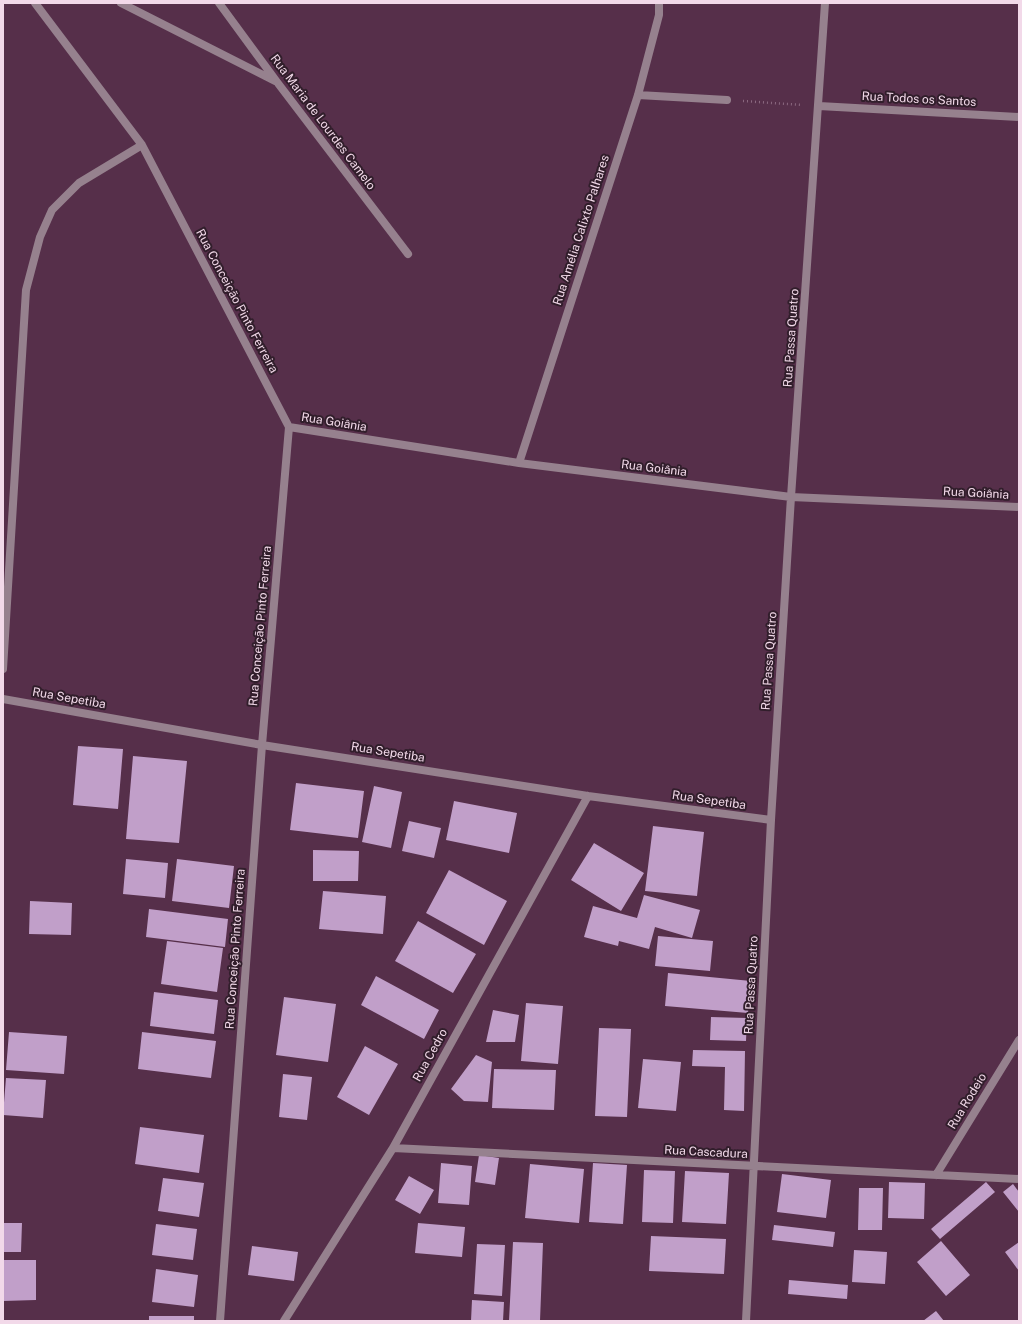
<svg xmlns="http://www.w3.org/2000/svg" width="1022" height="1324" font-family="'Public Sans',sans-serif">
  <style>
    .building { fill: #c19fc9 }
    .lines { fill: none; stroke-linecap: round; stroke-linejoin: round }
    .path { stroke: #8b6980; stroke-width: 2.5; stroke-dasharray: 1 3; stroke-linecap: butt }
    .minor { stroke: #96818e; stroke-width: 8 }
    .labels { text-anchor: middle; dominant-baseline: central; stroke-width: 4; stroke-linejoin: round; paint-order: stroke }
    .street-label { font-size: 12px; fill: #f2d9e9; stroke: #311e2b }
  </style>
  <rect width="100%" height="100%" fill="#562f4a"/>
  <path class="building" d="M78 746 123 749 118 809 73 805Z
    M133 756 187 761 179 843 126 839Z
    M296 783 364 791 358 838 290 830Z
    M374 786 402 792 391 848 362 842Z
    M454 801 517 813 509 853 446 840Z
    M409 821 441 828 434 858 402 851Z
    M653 826 704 832 697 896 645 891Z
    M594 843 644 873 621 911 571 880Z
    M313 850 359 851 358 881H313Z
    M126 859 168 863 165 898 123 894Z
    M177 859 234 866 229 908 172 901Z
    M449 870 507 901 484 945 426 913Z
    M323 891 386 896 383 934 319 929Z
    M644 895 700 910 692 938 655 927 649 949 619 941 618 946 584 937 593 906 637 918Z
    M30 901 72 903 71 935 29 934Z
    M149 909 228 919 225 947 146 937Z
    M418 921 476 954 453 993 395 961Z
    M658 936 713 941 710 971 655 966Z
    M167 941 223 948 217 992 161 984Z
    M668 973 751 981 748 1013 665 1006Z
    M376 976 439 1010 424 1039 361 1005Z
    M154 992 218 1000 214 1034 150 1026Z
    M284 997 336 1004 328 1062 276 1055Z
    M526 1003 563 1006 558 1064 521 1061Z
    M493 1010 519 1015 515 1042H486Z
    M711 1017 747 1018 746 1041 710 1040Z
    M599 1028 631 1029 627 1117 595 1116Z
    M9 1032 67 1036 64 1074 6 1070Z
    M142 1032 216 1041 211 1078 138 1069Z
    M365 1046 398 1064 369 1115 337 1097Z
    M693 1050 745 1051 744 1111 724 1110 725 1067 692 1066Z
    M476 1055 492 1062 488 1102 464 1101 451 1089Z
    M643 1059 681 1062 676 1111 638 1108Z
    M494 1069 556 1070 554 1110 492 1108Z
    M283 1074 312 1077 307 1120 279 1117Z
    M6 1078 46 1080 43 1118 3 1115Z
    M140 1127 204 1135 199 1173 135 1164Z
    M479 1155 499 1158 495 1185 475 1182Z
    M441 1163 472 1166 469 1205 438 1203Z
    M593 1163 627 1165 623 1224 589 1222Z
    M530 1164 584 1169 579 1223 525 1218Z
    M644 1170 675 1171 673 1223 642 1222Z
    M685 1171 729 1173 726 1224 682 1222Z
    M782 1174 831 1180 826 1218 777 1212Z
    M409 1176 434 1190 420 1214 395 1200Z
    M163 1178 204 1183 199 1217 158 1211Z
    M889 1182 925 1183 924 1219 888 1218Z
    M986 1182 995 1192 940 1239 931 1229Z
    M1013 1184 1019 1192V1212L1003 1192Z
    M859 1188H883L882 1230H858Z
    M3 1223H22L21 1252H3Z
    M418 1223 465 1227 462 1257 415 1253Z
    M156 1224 197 1229 193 1260 152 1255Z
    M774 1225 835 1232 833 1247 772 1240Z
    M651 1236 726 1239 724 1274 649 1271Z
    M941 1241 970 1275 946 1296 917 1262Z
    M513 1242 543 1243 540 1321H509Z
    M1019 1242V1271L1005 1252Z
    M477 1244 505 1245 502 1296 474 1294Z
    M252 1246 298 1252 294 1281 248 1275Z
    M854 1250 887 1252 885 1284 852 1282Z
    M3 1260H36V1300L3 1301Z
    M156 1269 198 1275 194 1307 152 1302Z
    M789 1280 848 1285 847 1299 788 1294Z
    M472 1300 504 1302 503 1321H471Z
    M936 1311 944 1321H923Z
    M149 1316H194V1321H149Z"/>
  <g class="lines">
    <path class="path" d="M743 101 802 105"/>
    <path class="minor" d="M35 3 142 145 289 427 262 745 220 1321
      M121 3 275 81
      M219 3 277 82 408 254
      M638 95 727 100
      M819 106 1019 117
      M289 427 519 463 791 497 1019 507
      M519 463 638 95 659 15V3
      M3 669 26 290 40 237 52 210 79 183 142 145
      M3 699 262 745 588 796 771 820
      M393 1148 1019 1179
      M936 1175 1019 1040
      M284 1321 393 1148 588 796
      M746 1321 771 820 791 497 825 3"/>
  </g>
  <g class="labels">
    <g class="street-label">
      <text transform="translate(919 99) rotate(3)">Rua Todos os Santos</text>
      <text transform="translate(323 122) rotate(53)">Rua Maria de Lourdes Camelo</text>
      <text transform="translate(581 230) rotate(-72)">Rua Amélia Calixto Palhares</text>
      <text transform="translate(237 301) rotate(62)">Rua Conceição Pinto Ferreira</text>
      <text transform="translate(791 338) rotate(-86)">Rua Passa Quatro</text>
      <text transform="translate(334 422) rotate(9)">Rua Goiânia</text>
      <text transform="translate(654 468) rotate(7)">Rua Goiânia</text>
      <text transform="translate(976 493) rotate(3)">Rua Goiânia</text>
      <text transform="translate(260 626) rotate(-85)">Rua Conceição Pinto Ferreira</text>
      <text transform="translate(769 661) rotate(-86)">Rua Passa Quatro</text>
      <text transform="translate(69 698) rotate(10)">Rua Sepetiba</text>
      <text transform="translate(388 752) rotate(9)">Rua Sepetiba</text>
      <text transform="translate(709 800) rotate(8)">Rua Sepetiba</text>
      <text transform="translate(235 949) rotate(-86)">Rua Conceição Pinto Ferreira</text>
      <text transform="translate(751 985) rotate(-87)">Rua Passa Quatro</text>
      <text transform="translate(430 1055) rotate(-61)">Rua Cedro</text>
      <text transform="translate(967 1101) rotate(-59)">Rua Rodeio</text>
      <text transform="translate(706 1152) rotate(3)">Rua Cascadura</text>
    </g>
  </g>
  <rect width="1022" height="1324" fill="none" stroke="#f2d9e9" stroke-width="8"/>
</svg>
